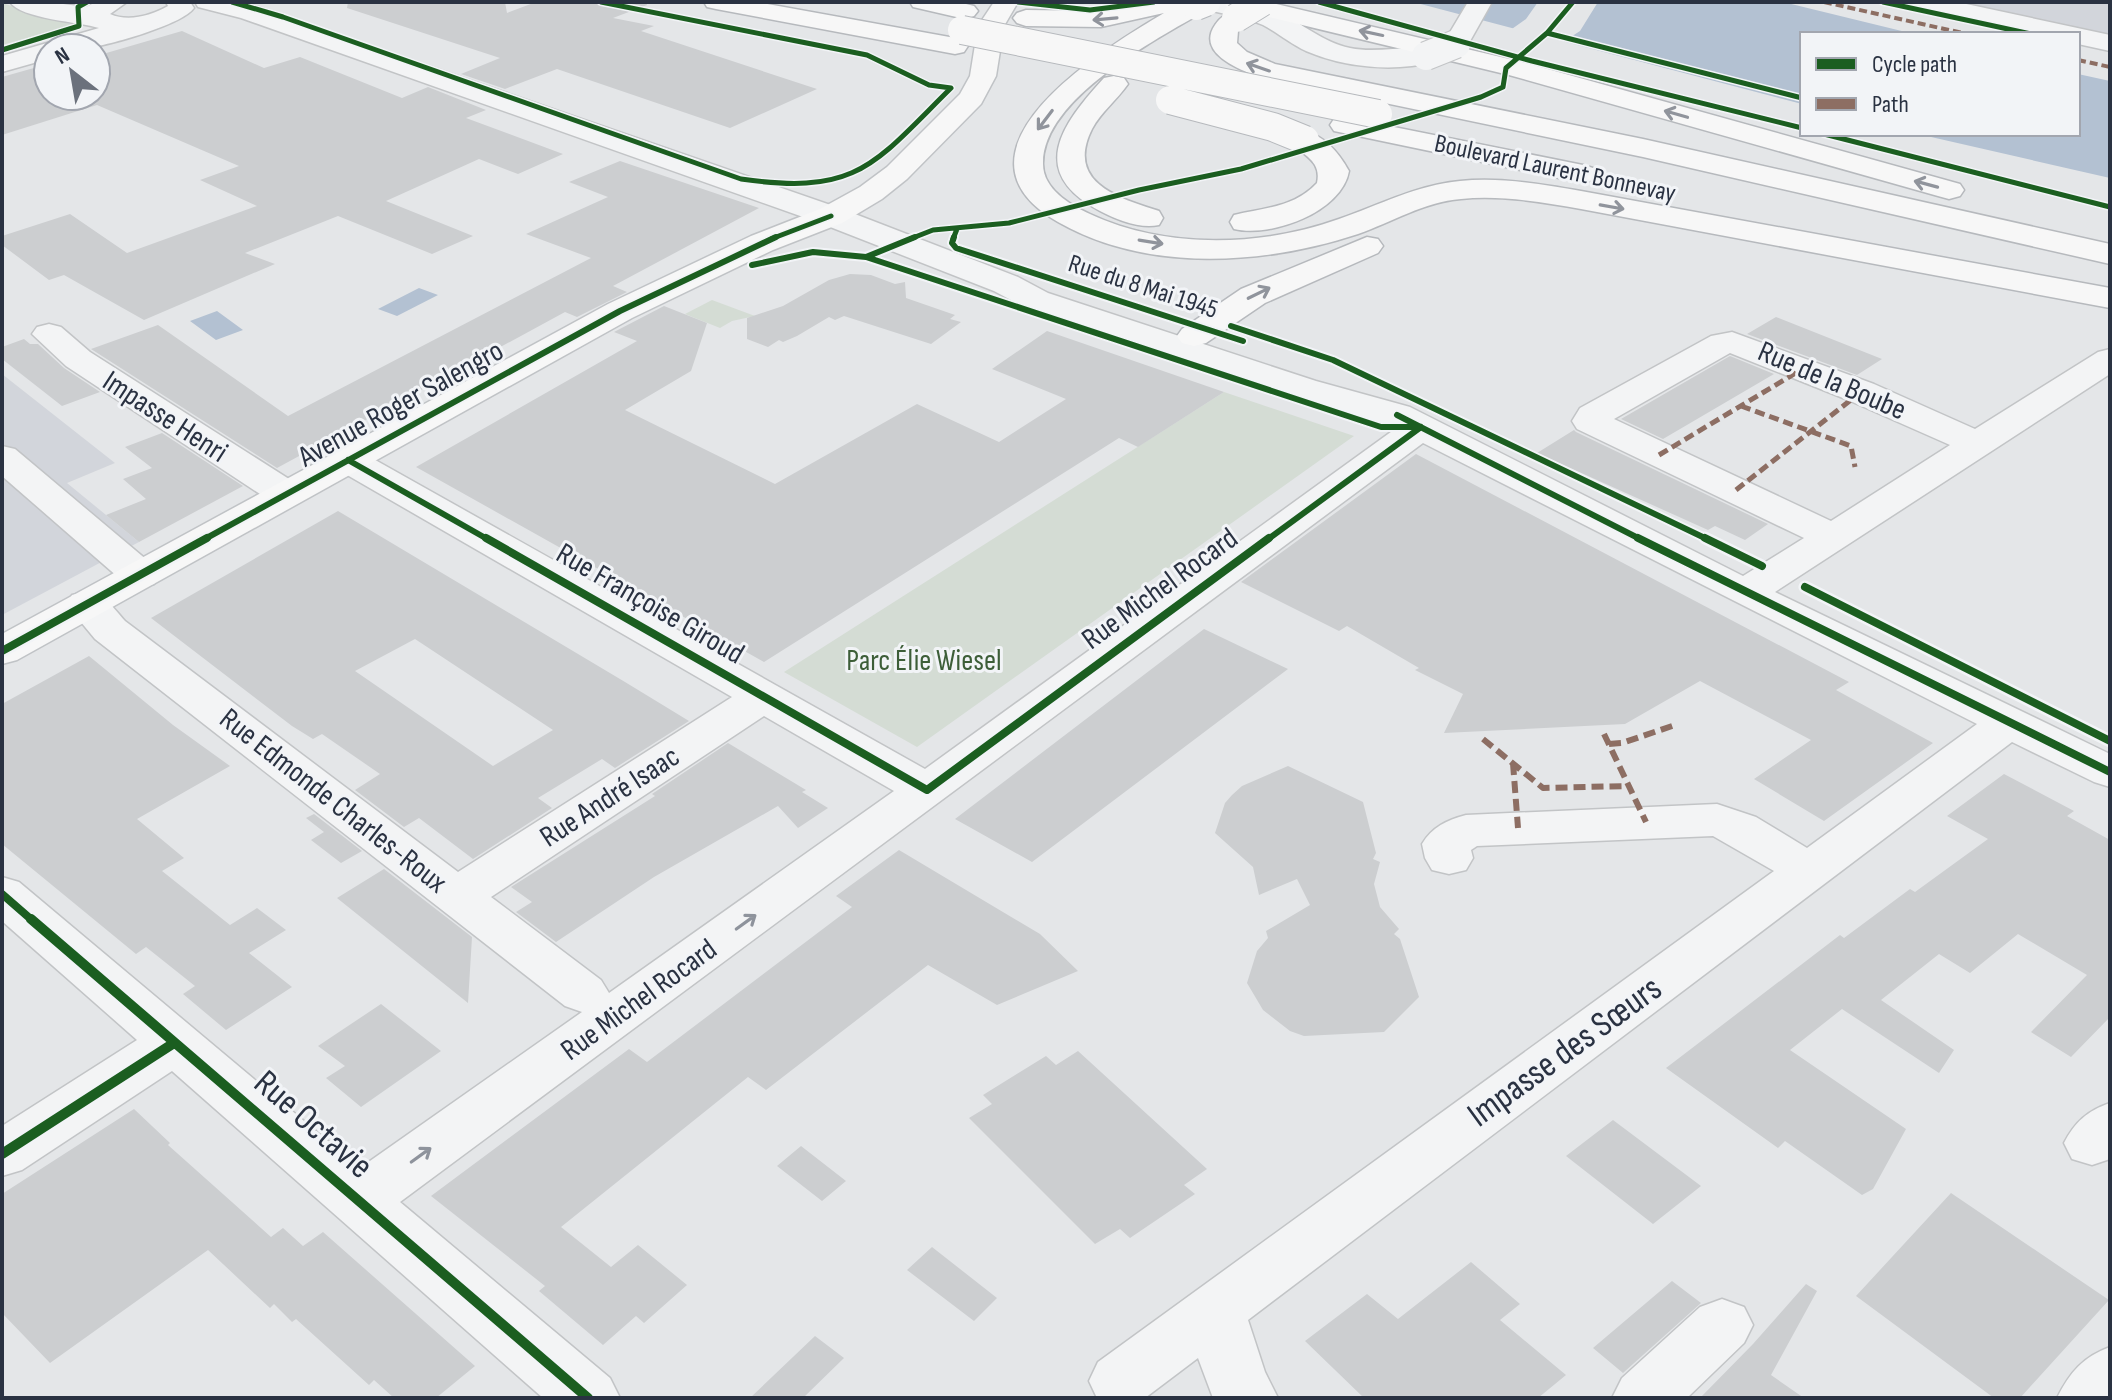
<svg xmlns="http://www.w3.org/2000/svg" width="2112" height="1400" font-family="'Sofia Sans Condensed',sans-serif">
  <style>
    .built { fill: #d2d5db }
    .green { fill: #d4dcd4 }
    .water { fill: #b3c1d2 }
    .pier { fill: #e4e6e8 }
    .building { fill: #ccced0; fill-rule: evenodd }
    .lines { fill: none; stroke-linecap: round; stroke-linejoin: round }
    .minor-casing { stroke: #c2c4c6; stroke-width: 3 }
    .major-casing { stroke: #c0c3c6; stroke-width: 3 }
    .highway-casing { stroke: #b6b9bd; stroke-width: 3 }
    .minor { fill: #f3f4f5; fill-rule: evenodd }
    .major { fill: #f7f7f7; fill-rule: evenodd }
    .highway { fill: #f7f7f7; fill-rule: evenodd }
    .minor-bridge-casing { stroke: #c2c4c6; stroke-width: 30; stroke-linecap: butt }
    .highway-bridge-casing { stroke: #b6b9bd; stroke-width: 30; stroke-linecap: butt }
    .minor-bridge { stroke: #f3f4f5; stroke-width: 28 }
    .highway-bridge { stroke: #f7f7f7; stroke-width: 28 }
    .quiet-far2 { stroke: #8d6e63; stroke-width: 4; stroke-dasharray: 8 4; stroke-linecap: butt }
    .quiet-far1 { stroke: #8d6e63; stroke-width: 5; stroke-dasharray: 10 5; stroke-linecap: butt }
    .quiet { stroke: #8d6e63; stroke-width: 6; stroke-dasharray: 12 6; stroke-linecap: butt }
    .cycleway-far3-casing { stroke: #f2f4f7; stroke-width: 8 }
    .cycleway-far2-casing { stroke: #f2f4f7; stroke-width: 10 }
    .cycleway-far1-casing { stroke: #f2f4f7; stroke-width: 13 }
    .cycleway-casing { stroke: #f2f4f7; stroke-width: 15 }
    .cycleway-far3 { stroke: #1b5e20; stroke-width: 5 }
    .cycleway-far2 { stroke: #1b5e20; stroke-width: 6 }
    .cycleway-far1 { stroke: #1b5e20; stroke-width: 8 }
    .cycleway { stroke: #1b5e20; stroke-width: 10 }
    .oneway { stroke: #90949c }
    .oneway2 { stroke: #8e939c }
    .labels { text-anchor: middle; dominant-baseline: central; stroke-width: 6; stroke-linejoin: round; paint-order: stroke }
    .far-street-label { font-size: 26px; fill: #2a3242; stroke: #f2f4f7 }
    .street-label { font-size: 30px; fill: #2a3242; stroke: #f2f4f7 }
    .park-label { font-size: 30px; fill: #3d5e38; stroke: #f2f4f7 }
    .near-street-label { font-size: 36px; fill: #2a3242; stroke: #f2f4f7 }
  </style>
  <rect width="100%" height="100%" fill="#e4e6e8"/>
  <path class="built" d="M1942 2H2110V38Z
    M2 374 115 463 67 483 139 542 2 615Z"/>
  <path class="green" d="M2 3 73 25 2 45Z
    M712 300 755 316 732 321 720 328 685 314Z
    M1224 392 1354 436 917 747 784 672Z"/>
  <path class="water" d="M1413 2H1783L1914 34H1802V104Z
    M2078 74 2110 81V178L1918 134H2078Z
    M419 288 438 295 397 316 378 309Z
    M217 311 243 330 216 340 190 321Z"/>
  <path class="pier" d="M1538 2H1598L1580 31 1560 44 1509 31 1526 19Z"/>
  <path class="building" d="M348 2H505L507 13 536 2H646L647 5 613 18 654 26 641 31 817 89 730 128 557 69 505 89 461 74 500 58 347 8Z
    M182 31 264 68 300 57 402 98 428 87 486 110 466 118 563 154 518 174 479 159 386 201 473 236 432 254 338 216 245 253 275 264 144 320 64 275 49 280 2 245V236L70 214 127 253 257 206 200 180 239 166 97 105 2 135V77L48 64V96H96V56Z
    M620 161 759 208 613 286 627 292 577 317 565 312 277 468 91 349 158 325 288 416 591 258 526 234 608 197 569 182Z
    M850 274 871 275 895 284 905 282 906 298 955 315 950 319 961 322 931 344 844 316 835 320 829 317 797 336 783 342 779 340 768 347 747 339V318L783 306 829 280Z
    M664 306 707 323 691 371 625 410 775 484 917 404 999 442 1066 399 992 369 1047 331 1224 392 1138 447 1119 438 764 662 416 467 637 341 614 332Z
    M1776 317 1882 359 1857 375 1747 334Z
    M24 339 30 344H38L64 368 100 392 62 406 2 359V347Z
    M1730 356 1774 374 1663 439 1621 419Z
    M1574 430 1576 432 1768 524 1745 540 1715 526 1708 530 1537 453Z
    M162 433 243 486 139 542 106 515 146 499 123 479 152 468 125 447Z
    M1416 454 1849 682 1836 690 1933 743 1824 821 1754 779 1811 740 1700 681 1625 724 1444 733 1463 694 1415 670 1419 668 1347 626 1339 631 1241 582Z
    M338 511 625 682 689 721 615 768 602 759 538 798 552 808 473 859 419 818 404 827 355 790 380 774 322 734 313 739 292 726 151 618ZM415 639 553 730 493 766 355 671Z
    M1204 629 1288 669 1032 862 955 819Z
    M89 656 173 725 230 766 137 819 184 858 162 871 230 925 257 908 286 930 249 953 292 987 226 1030 183 994 195 986 146 947 136 954 2 844V704Z
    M728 743 806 790 802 792 828 808 798 828 778 806 654 877 556 942 516 912 532 902 511 887 655 796 652 794Z
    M1288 766 1363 802 1376 853 1373 859 1380 862 1374 884 1380 907 1399 929 1394 934 1400 939 1419 997 1384 1032 1304 1036 1290 1031 1263 1010 1247 983 1257 951 1268 938 1266 931 1310 905 1297 879 1259 895 1253 867 1215 833 1225 803 1232 795 1242 786Z
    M2004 774 2074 811 2067 816 2110 840V1017L2071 1057 2031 1032 2087 975 2018 934 1970 973 1939 954 1881 1000 1954 1050 1939 1073 1842 1009 1790 1050 1906 1129 1873 1189 1862 1195 1785 1141 1778 1148 1666 1068 1840 935 1844 938 1910 889 1915 892 1988 839 1947 816Z
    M314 814 362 851 341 863 311 840 324 832 306 818Z
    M899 850 1040 934 1078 971 997 1005 928 965 766 1090 748 1077 561 1227 611 1267 638 1245 687 1285 644 1323 636 1316 603 1345 539 1291 545 1286 431 1196 629 1049 647 1062 852 907 836 896Z
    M384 869 472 937 468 1003 337 898Z
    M381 1004 441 1051 361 1107 326 1078 345 1066 318 1046Z
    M1078 1051 1207 1169 1184 1185 1195 1194 1130 1238 1120 1229 1095 1244 969 1118 992 1104 983 1095 1046 1056 1056 1065Z
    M134 1109 170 1143 168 1145 271 1237 283 1228 303 1246 323 1232 475 1366 436 1398H394L374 1380 369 1385 296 1319 292 1322 274 1304 270 1308 208 1250 50 1363 2 1313V1194Z
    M1613 1120 1701 1186 1653 1224 1566 1156Z
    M801 1146 846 1181 822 1201 777 1166Z
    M1951 1193 2109 1300 2020 1398H1994L1856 1296Z
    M932 1247 997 1298 974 1321 907 1270Z
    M1471 1262 1520 1304 1500 1320 1566 1375 1538 1398H1364L1305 1341 1367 1294 1398 1319Z
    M1672 1281 1701 1303 1623 1373 1593 1348Z
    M1806 1284 1817 1291 1771 1375 1804 1398H1700L1753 1344Z
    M815 1336 844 1358 803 1398H750Z"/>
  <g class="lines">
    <defs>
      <path id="minor" d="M10 2H48L86 7 96 2H127L110 14C128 22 150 16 168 6L166 2H190L194 8C182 25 109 45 87 48 74 50 61 48 48 48V59L2 72V56L99 28C80 22 21 19 10 2Z
        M195 2H239L258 7 842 209 1018 277 1048 293 1316 381 1410 407 1743 576 1804 538 1577 429 1572 421 1580 408 1711 336 1732 332 1874 384 1975 429 2098 352 2110 349V374L1775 592 2110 754V787L2094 782 2012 742 1248 1320 1265 1372 1278 1398H1213L1198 1358 1145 1398H1097L1089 1381 1098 1362 1774 871 1713 836 1477 846 1471 850 1473 858 1466 870 1449 874 1432 870 1425 858 1422 844C1432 827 1447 820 1466 815L1717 804 1756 817 1807 848 1977 724 1423 443 400 1202 610 1378 620 1398H543L172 1071 22 1170 2 1176V1126L137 1040 2 921V877L19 882 360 1168 582 1012 565 1006 95 639 66 604 72 595C102 588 107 601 125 621L458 872 732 697 335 468 329 460 335 452 348 449 361 452 925 769 1395 429 1024 307 994 291 820 223 241 18 198 7ZM1730 353 1848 400 1950 445 1831 521 1614 419ZM764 716 894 791 609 993 601 980 491 897Z
        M1193 2C1222 2 1250 3 1278 13 1303 23 1322 42 1350 48 1378 54 1408 44 1435 50L1439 56 1435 62C1393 72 1346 68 1306 51 1291 44 1278 33 1263 25 1243 16 1217 13 1196 7Z
        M1468 2H1492L1465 50H1447L1443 44Z
        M1910 2H1957L2110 35V51L2078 44V34H2034L1913 7Z
        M49 324 61 327 90 352 300 486 305 494 300 502 286 506 272 502 66 366 32 334 37 327Z
        M2 446 15 449 154 566 160 575 154 584 140 587 126 584 2 476Z
        M2110 1103V1159L2092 1165 2072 1159 2064 1143C2075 1122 2087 1111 2110 1103Z
        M1722 1299 1744 1307 1753 1325 1744 1343 1687 1398H1612L1622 1378 1700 1307Z
        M2110 1347V1398H2057C2070 1372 2083 1357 2110 1347Z"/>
      <path id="major" d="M994 2H1018L1004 26 996 76 981 104 907 179 882 199 842 223 773 250 632 318 17 660 2 664V634L608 304 751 236 820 209 860 187 887 167 960 94 970 76 978 26Z"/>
      <path id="highway" d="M704 2H757L955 38 964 40 968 46 964 52 955 54 716 9 707 7Z
        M910 2H958L974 6 978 11 974 16 965 19 913 7Z
        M1147 2H1206L1208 6 1205 11C1155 40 1042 99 1043 164 1043 189 1070 205 1090 214 1165 249 1261 247 1339 219 1379 205 1417 185 1460 181 1500 177 1542 184 1581 191L2110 288V308L1581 209C1542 202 1500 195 1461 199 1424 202 1392 222 1358 234 1264 265 1147 273 1058 222 935 152 1103 49 1164 13L1101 27 1026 26 1017 23 1013 18 1017 13 1026 10 1101 11Z
        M1224 2H1268L1526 63 1960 184 1964 190 1960 196 1949 199 1938 196 1509 75 1227 7Z
        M1236 10 1245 13 1249 18 1238 31 1237 43 1247 52 1275 64 1643 139 2110 244V264L1643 157 1260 77C1239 70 1196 53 1215 25 1220 17 1227 13 1236 10Z
        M1114 76 1124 78 1128 84C1117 100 1101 112 1092 129 1065 183 1119 198 1159 211L1163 218 1159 225C1140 229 1117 220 1100 211 1026 172 1062 124 1104 78Z
        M1344 117 1583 165 1593 168 1598 174 1593 180 1583 183 1334 131 1330 125 1334 119Z
        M1305 131C1326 137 1339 153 1349 171 1342 212 1271 238 1234 229L1230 222 1234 215C1264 208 1295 207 1317 183 1322 159 1302 157 1291 140L1295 134Z
        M1367 237 1378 239 1383 246 1378 253 1265 303 1206 343 1194 346 1182 343 1177 336 1182 329 1241 289Z"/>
    </defs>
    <use href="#minor" class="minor-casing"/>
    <use href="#major" class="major-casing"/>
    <use href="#highway" class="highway-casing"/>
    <use href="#minor" class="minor"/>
    <use href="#major" class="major"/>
    <use href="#highway" class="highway"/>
    <defs>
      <path id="minor-bridge" d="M1426 56 1456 44"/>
      <path id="highway-bridge" d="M1196 6 1206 2
        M1236 18 1262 2
        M962 30 1378 114
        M1170 100 1273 127 1305 140"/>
    </defs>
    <use href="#minor-bridge" class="minor-bridge-casing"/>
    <use href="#highway-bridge" class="highway-bridge-casing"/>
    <use href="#minor-bridge" class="minor-bridge"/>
    <use href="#highway-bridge" class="highway-bridge"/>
    <path class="quiet-far2" d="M1824 2 1967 34
      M2078 60 2110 67"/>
    <path class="quiet-far1" d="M1741 406 1851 446 1855 467
      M1659 455 1804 368
      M1736 490 1861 392"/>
    <path class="quiet" d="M1604 734 1646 822
      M1483 739 1543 788 1629 786
      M1609 744 1622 743 1675 725
      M1513 763 1518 828"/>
    <defs>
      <path id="cycleway-far3" d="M232 2 283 17 741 179C858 196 874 164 951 88L929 85 867 55 601 2
        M1018 2 1090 10 1154 2
        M1319 2 1532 61 1802 128
        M1883 2 2031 34
        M1547 33 1802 98
        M2 50 79 26 78 7 87 2
        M1824 134 2110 207
        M771 239 831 216
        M910 239 933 230 1009 223 1139 190 1241 169 1481 97 1503 87 1506 68 1547 33 1573 2
        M953 239 957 229"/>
      <path id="cycleway-far2" d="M954 237 952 243 956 248 1243 341
        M866 257 915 237
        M752 265 813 252 866 257 1381 427H1417
        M1231 326 1333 360 1709 540
        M1397 415 1642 540
        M348 460 489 540
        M203 540 620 311 776 237
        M1267 540 1421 427"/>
      <path id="cycleway-far1" d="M486 538 927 790 1269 538
        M1638 538 2110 772
        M1705 538 1762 566
        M1805 587 2110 741
        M2 651 207 538
        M2 894 33 921"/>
      <path id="cycleway" d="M31 919 588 1398
        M2 1154 174 1043"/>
    </defs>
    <use href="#cycleway-far3" class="cycleway-far3-casing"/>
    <use href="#cycleway-far2" class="cycleway-far2-casing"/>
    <use href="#cycleway-far1" class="cycleway-far1-casing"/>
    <use href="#cycleway" class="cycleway-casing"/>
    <use href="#cycleway-far3" class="cycleway-far3"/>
    <use href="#cycleway-far2" class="cycleway-far2"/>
    <use href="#cycleway-far1" class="cycleway-far1"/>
    <use href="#cycleway" class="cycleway"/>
  </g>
  <defs><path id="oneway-shaft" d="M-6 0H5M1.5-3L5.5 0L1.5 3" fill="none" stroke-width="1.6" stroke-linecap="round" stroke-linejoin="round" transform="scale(2)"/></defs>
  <g class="oneway">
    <use href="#oneway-shaft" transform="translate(1105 19) rotate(175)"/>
    <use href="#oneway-shaft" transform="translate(1371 33) rotate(-168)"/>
    <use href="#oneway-shaft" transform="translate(1258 67) rotate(-161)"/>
    <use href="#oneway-shaft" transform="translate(1676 114) rotate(-164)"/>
    <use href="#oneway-shaft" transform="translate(1045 120) rotate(127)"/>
    <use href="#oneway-shaft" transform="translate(1926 184) rotate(-165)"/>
    <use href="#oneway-shaft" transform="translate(1612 207) rotate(10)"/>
    <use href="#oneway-shaft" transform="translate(1151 242) rotate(9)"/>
    <use href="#oneway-shaft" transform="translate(1259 293) rotate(-26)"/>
  </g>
  <g class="oneway2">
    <use href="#oneway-shaft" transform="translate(746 922) rotate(-36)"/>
    <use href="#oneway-shaft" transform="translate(421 1155) rotate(-36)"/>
  </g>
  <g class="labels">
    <g class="far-street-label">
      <text transform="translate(1555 169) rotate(12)">Boulevard Laurent Bonnevay</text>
      <text transform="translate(1143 287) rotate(18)">Rue du 8 Mai 1945</text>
    </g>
    <g class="street-label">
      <text transform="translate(1832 381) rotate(23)">Rue de la Boube</text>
      <text transform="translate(401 404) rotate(-29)">Avenue Roger Salengro</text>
      <text transform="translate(165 417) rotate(33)">Impasse Henri</text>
      <text transform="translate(1160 589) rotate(-36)">Rue Michel Rocard</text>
      <text transform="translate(650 604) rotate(30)">Rue Françoise Giroud</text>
      <text transform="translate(610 797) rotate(-33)">Rue André Isaac</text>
      <text transform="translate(333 801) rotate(38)">Rue Edmonde Charles-Roux</text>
      <text transform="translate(639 1000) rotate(-36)">Rue Michel Rocard</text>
    </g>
    <g class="park-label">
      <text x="924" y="661">Parc Élie Wiesel</text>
    </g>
    <g class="near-street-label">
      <text transform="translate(1565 1052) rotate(-36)">Impasse des Sœurs</text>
      <text transform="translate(313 1125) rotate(41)">Rue Octavie</text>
    </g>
  </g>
  <rect width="2112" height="1400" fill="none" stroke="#2a3242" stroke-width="8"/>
  <rect x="1800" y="32" width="280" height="104" fill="#f2f4f7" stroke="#a2a6af" stroke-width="2"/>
  <rect x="1816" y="58" width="40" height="12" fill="#1b5e20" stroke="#a2a6af" stroke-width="2"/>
  <text x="1872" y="72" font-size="24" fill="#2a3242">Cycle path</text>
  <rect x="1816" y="98" width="40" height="12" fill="#8d6e63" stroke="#a2a6af" stroke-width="2"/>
  <text x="1872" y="112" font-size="24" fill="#2a3242">Path</text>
  <g transform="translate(72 72) rotate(329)"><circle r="38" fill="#f2f4f7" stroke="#a2a6af" stroke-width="2"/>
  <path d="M0-6L14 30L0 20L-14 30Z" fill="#6b717c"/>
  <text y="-12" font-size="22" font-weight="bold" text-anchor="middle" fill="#2a3242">N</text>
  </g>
</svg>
